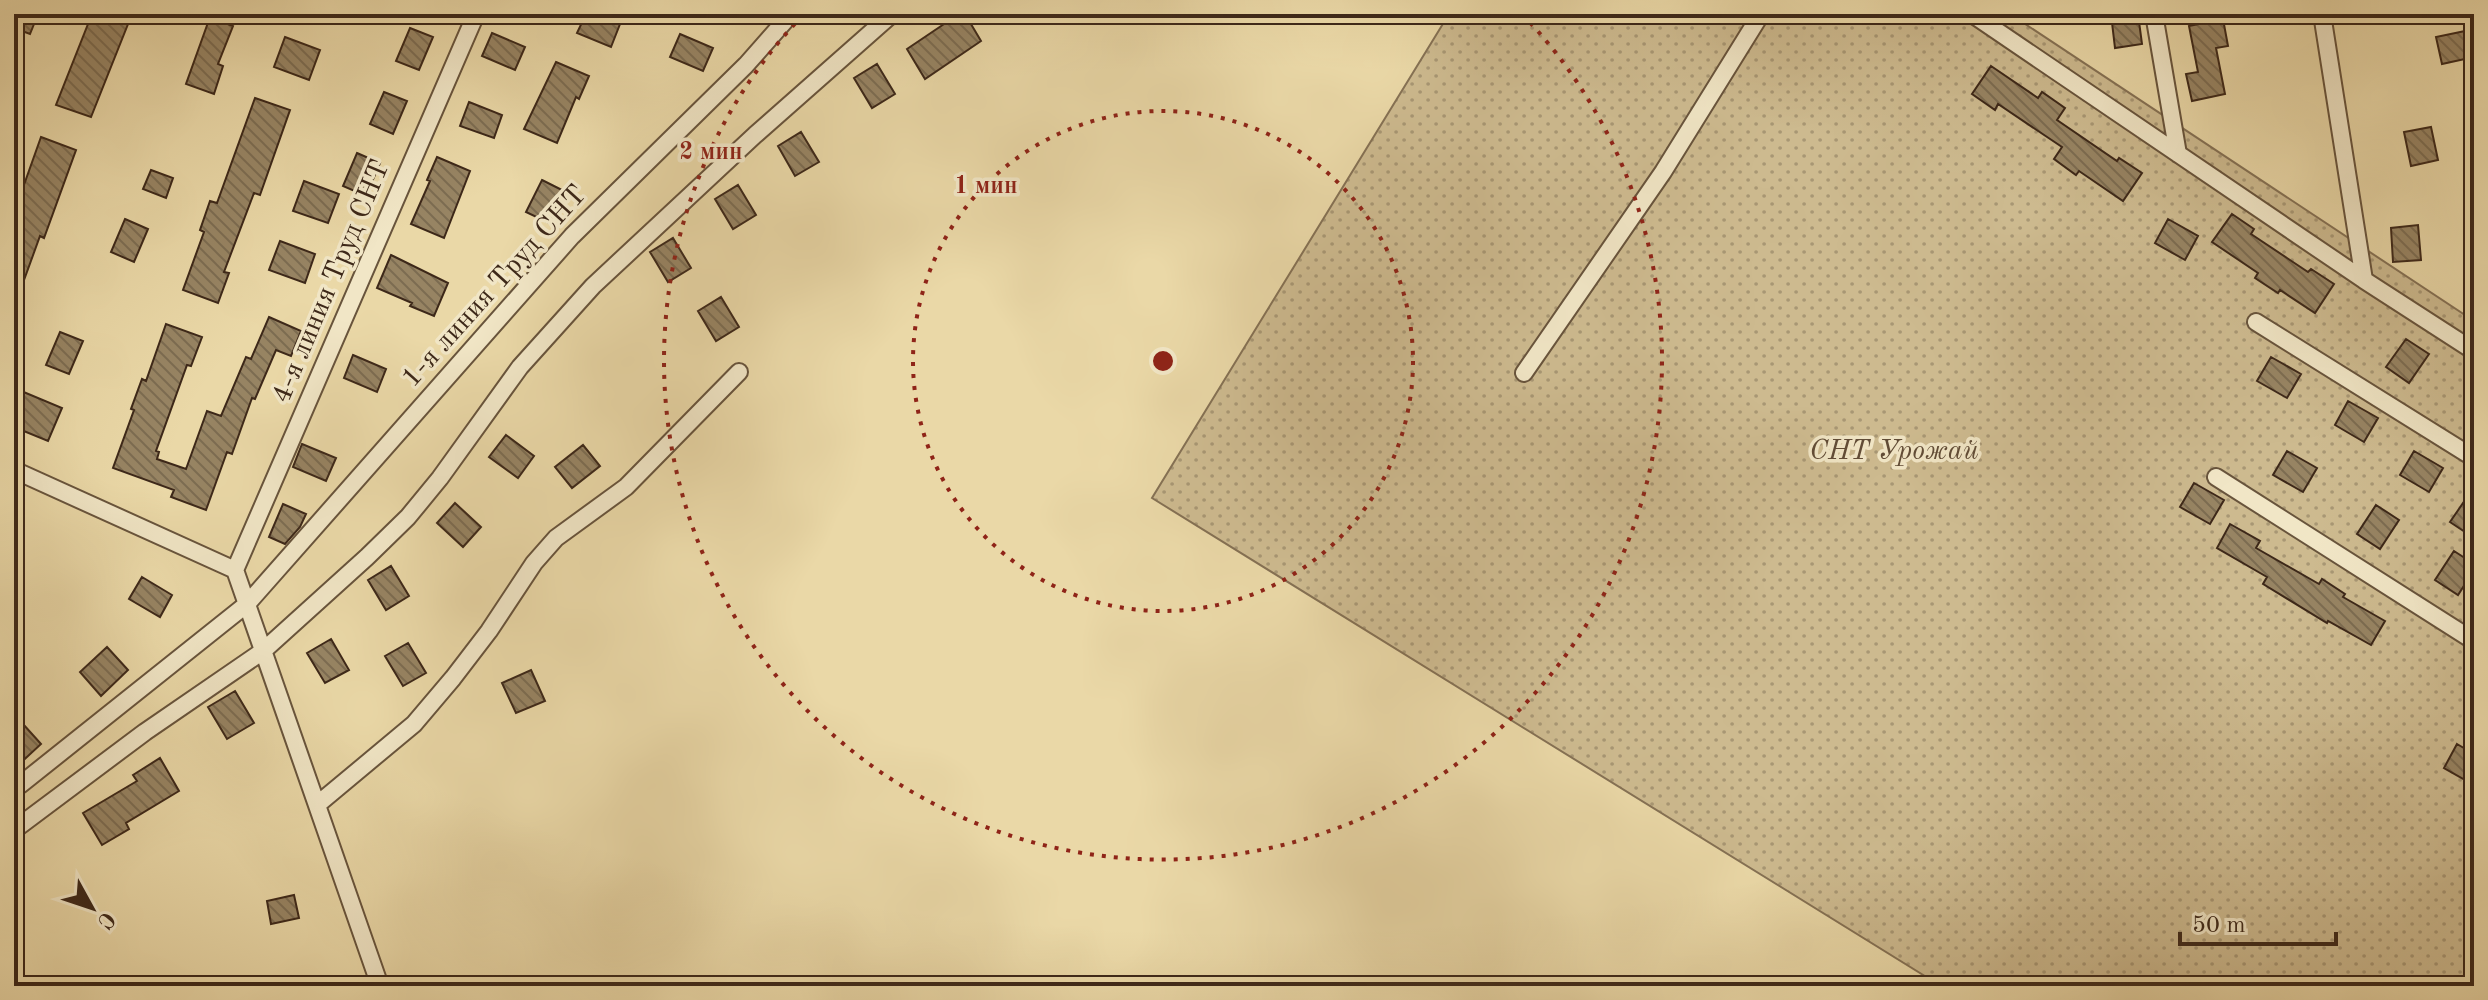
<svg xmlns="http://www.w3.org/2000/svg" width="2488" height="1000" font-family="'Old Standard TT',serif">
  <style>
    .garden { fill: url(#garden-dots); stroke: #857154; stroke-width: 2 }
    .building { fill: url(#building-back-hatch); stroke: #3d2819; stroke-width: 2 }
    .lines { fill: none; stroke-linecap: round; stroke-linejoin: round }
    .minor-casing { stroke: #68543c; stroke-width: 20 }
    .minor { stroke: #f1e6c6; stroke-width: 16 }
    .ring { fill: none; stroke: #8f2418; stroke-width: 4; stroke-dasharray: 4 8 }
    .labels { text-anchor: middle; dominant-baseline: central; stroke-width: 7; stroke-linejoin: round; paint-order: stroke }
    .street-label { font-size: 28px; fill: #3d2819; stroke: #f1e6c6 }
    .park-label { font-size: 28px; font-style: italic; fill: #614c36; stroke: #f1e6c6 }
    .centre { fill: #8f2418; stroke: #f1e6c6; stroke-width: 4 }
    .ring-label { font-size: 24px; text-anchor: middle; font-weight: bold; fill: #8f2418; stroke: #f1e6c6; stroke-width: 7; stroke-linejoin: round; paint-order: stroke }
  </style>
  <defs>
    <pattern id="garden-dots" width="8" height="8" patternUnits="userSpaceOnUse" patternTransform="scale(2)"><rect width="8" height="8" fill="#cdba8f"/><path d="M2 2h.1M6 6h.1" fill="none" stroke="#a89774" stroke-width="1.8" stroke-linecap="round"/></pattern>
    <pattern id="building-back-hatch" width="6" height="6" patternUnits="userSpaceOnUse" patternTransform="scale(2)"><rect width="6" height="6" fill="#978463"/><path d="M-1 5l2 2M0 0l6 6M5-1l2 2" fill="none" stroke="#7c6c51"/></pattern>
  </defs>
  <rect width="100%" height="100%" fill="#ead8a7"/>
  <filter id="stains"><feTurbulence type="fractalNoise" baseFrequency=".0025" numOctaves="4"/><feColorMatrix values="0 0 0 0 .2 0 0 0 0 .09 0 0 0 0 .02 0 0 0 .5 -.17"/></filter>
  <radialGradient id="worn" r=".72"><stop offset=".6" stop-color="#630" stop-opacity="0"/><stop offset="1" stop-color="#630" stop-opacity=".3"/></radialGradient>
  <path class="garden" d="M1449 14H2010L2474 321V986H1941L1152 498Z"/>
  <path class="building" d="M14 14H38L30 34 14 28Z
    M92 14H132L91 117 56 105Z
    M586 14H596L620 24 611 47 577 33Z
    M959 14H965L981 41 925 79 907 49Z
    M2111 14H2138L2142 44 2115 48Z
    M210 17 233 26 218 64 223 66 214 94 186 84Z
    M2223 19 2228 46 2216 48 2225 94 2192 101 2186 74 2198 72 2189 26Z
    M410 28 433 37 419 70 396 61Z
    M2470 30 2474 57 2442 64 2436 37Z
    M492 33 525 47 515 70 482 56Z
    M680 34 713 48 703 71 670 57Z
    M285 37 320 50 309 80 274 67Z
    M556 62 589 76 579 99 576 97 557 143 524 129Z
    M877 64 895 94 872 108 854 78Z
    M1991 66 2038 98 2042 92 2065 108 2057 120 2117 161 2119 158 2142 173 2123 201 2079 171 2076 175 2054 159 2062 147 1998 104 1995 110 1972 94Z
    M384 92 407 101 393 134 370 124Z
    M255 98 290 110 260 195 254 193 224 272 229 273 218 303 183 290 204 232 200 230 210 201 217 203Z
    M469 102 502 115 494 138 460 126Z
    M2431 127 2438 160 2411 166 2404 132Z
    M801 132 819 162 795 176 778 146Z
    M41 137 76 150 44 238 40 236 16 302H14V213Z
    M357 153 380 163 366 196 343 186Z
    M437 157 470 171 444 238 411 224 430 181 427 180Z
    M151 170 173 178 166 198 143 189Z
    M542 180 564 191 549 223 526 212Z
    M304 181 339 194 328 223 293 211Z
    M738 185 756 215 733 229 715 199Z
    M2232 214 2254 229 2251 234 2308 272 2311 269 2334 284 2315 313 2280 290 2278 293 2255 278 2258 273 2212 242Z
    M125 219 148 229 134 262 111 252Z
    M2168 219 2198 236 2185 260 2155 243Z
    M2418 225 2421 260 2393 262 2391 228Z
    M673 238 691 268 668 282 650 252Z
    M280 241 315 254 305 283 269 270Z
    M391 255 448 283 434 316 410 306 412 303 377 288Z
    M721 297 739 327 716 341 698 311Z
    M269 317 301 331 291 356 276 350 255 399 252 398 232 454 227 452 206 510 171 497 174 490 113 468 134 410 131 409 142 379 146 381 166 324 202 337 191 366 187 365 156 451 159 452 157 459 186 469 207 411 221 416 246 357 251 359Z
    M60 332 83 341 69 374 46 365Z
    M2406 339 2429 354 2409 383 2386 367Z
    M353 355 386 369 377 392 344 378Z
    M2271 357 2301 374 2287 398 2257 381Z
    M14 388 62 408 48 441 14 427Z
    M2348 401 2378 418 2364 442 2335 425Z
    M506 435 534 456 518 478 489 457Z
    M302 444 336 458 326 481 293 467Z
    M583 445 600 466 572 488 555 467Z
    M2287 451 2317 468 2303 492 2273 475Z
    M2414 451 2443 468 2429 492 2400 475Z
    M2194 483 2224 500 2210 524 2180 507Z
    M2474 487V538L2450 522Z
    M455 503 481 527 463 547 437 523Z
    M283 504 306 514 300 527 285 544 269 537Z
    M2376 505 2399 520 2380 549 2357 534Z
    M2230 524 2260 541 2256 548 2319 584 2322 579 2345 594 2343 597 2385 621 2371 645 2328 621 2327 623 2263 584 2267 577 2217 548Z
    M2454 551 2474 564V570L2458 595 2435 580Z
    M391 566 409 596 386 610 368 580Z
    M142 577 172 595 160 617 129 599Z
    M331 639 349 670 325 683 307 653Z
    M408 643 426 673 403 686 385 656Z
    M107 647 128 670 101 696 80 672Z
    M531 670 545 701 516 713 502 683Z
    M235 691 254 723 227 739 208 707Z
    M14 714 41 744 14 769Z
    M2457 744 2474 754V785L2444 768Z
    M160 758 179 791 126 823 129 829 102 845 83 813 137 781 133 775Z
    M294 895 299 918 271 924 267 901Z"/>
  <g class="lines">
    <defs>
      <path id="minor" d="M1972 14 2364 280 2474 351
        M2154 14 2178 154
        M2322 14 2364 280
        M2256 322 2474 458
        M1524 373 1663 172 1761 14
        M14 470 235 570 380 986
        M2216 477 2474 641
        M235 570 476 14
        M20 785 247 604 572 236 746 65 791 14
        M318 804 414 724 453 678 489 631 534 563 556 538 626 487 739 372
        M14 830 145 732 263 651 367 557 408 517 440 478 520 367 593 286 755 135 892 14"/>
    </defs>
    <use href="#minor" class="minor-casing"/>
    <use href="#minor" class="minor"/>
  </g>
  <g class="ring">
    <circle cx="1163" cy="361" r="250"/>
    <path d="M1522 14A499 499 0 1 1 804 14"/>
  </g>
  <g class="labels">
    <g class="street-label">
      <text transform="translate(332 282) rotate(-67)">4-я линия Труд СНТ</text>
      <text transform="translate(495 287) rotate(-48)">1-я линия Труд СНТ</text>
    </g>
    <g class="park-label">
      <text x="1894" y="452">СНТ Урожай</text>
    </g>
  </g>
  <circle cx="1163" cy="361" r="12" class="centre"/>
  <g class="ring-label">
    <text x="711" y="159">2 мин</text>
    <text x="986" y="193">1 мин</text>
  </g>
  <rect width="2488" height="1000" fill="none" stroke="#ead8a7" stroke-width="48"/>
  <rect x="16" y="16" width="2456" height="968" fill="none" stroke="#3d2819" stroke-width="4"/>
  <rect x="24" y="24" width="2440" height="952" fill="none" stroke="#3d2819" stroke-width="2"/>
  <g transform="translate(92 908) rotate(130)" stroke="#f1e6c6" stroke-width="6" paint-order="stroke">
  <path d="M0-6L14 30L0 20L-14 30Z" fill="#3d2819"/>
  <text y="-12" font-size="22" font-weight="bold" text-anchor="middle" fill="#3d2819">С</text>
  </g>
  <path d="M2180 932v12h156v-12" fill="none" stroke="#3d2819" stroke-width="4"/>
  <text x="2192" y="932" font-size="24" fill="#3d2819" stroke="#f1e6c6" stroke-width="6" paint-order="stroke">50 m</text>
  <rect width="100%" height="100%" filter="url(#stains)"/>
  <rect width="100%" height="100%" fill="url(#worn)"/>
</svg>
